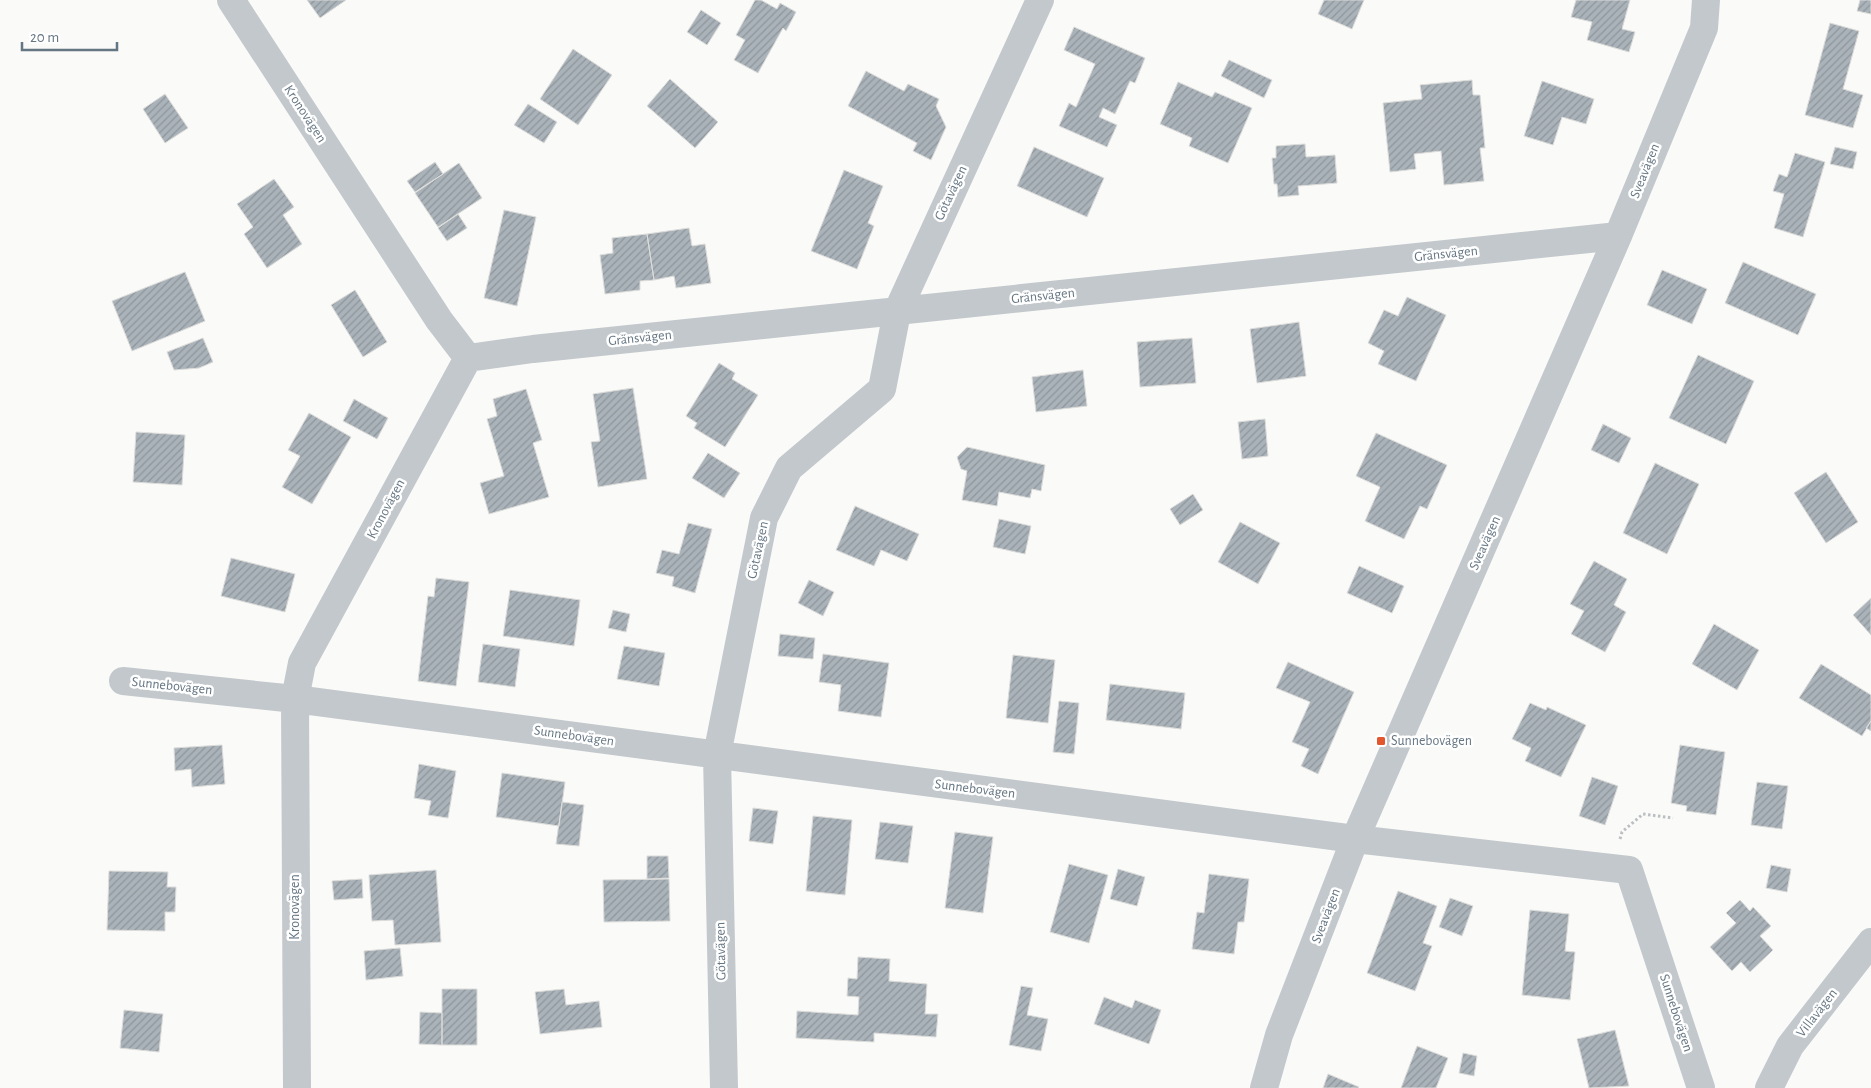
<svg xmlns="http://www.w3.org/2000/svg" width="1871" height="1088" font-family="'Alegreya Sans',sans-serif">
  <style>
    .building { fill: url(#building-hatch); stroke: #dcdcda }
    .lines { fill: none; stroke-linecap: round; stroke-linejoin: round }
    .path { stroke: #bbbfc2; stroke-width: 3; stroke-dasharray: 2.5 2.5; stroke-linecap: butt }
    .minor { stroke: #c3c8cc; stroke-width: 28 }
    .poi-dot { fill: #e4572e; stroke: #fff; stroke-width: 2 }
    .labels { text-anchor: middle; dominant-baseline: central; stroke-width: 5; stroke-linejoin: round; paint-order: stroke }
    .street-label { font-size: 14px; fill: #657683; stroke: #fff }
    .poi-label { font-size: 14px; fill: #657683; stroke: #fff; text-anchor: start }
  </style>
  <defs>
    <pattern id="building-hatch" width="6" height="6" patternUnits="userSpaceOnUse" patternTransform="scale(1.25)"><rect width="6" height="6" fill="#aab3b9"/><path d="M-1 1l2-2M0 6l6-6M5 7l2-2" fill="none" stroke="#8e969c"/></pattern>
  </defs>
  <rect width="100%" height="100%" fill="#fafaf8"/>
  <path class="building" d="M307 0H346L320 18Z
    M755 0H761L777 9 780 3 796 12 786 31 783 28 758 73 734 60 745 40 736 35Z
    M1324 0H1364L1352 29 1318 14Z
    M1576 0H1630L1622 29 1635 32 1629 52 1587 40 1592 22 1571 17Z
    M1860 0H1871V14L1857 11Z
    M701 10 721 23 707 45 687 32Z
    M1830 23 1859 31 1843 89 1863 95 1853 128 1805 115Z
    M1074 27 1145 58 1135 83 1130 81 1115 114 1103 108 1099 117 1117 125 1107 147 1059 126 1069 103 1076 107 1095 64 1064 50Z
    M573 49 612 75 578 125 540 99Z
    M1229 60 1272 80 1264 98 1221 76Z
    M866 71 904 91 908 84 939 99 936 106 946 127 931 160 913 151 917 143 848 106Z
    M670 79 718 122 695 148 647 106Z
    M1472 80 1473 95H1480L1485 148H1480L1484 181 1444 185 1441 151 1414 154 1416 169 1390 172 1383 103 1422 99 1420 85Z
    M1542 81 1594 99 1586 124 1562 117 1553 145 1524 136Z
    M1178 82 1212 97 1215 92 1252 108 1228 163 1189 146 1192 138 1160 124Z
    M165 94 188 128 165 143 143 109Z
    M528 104 557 122 544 143 514 125Z
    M1305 144 1306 157 1335 155 1337 183 1298 186 1299 195 1278 197 1277 184H1274L1272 158H1276V146Z
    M1034 147 1104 178 1087 217 1017 186Z
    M1835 147 1857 152 1853 169 1830 164Z
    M1795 153 1825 162 1803 237 1774 228 1784 194 1773 191 1779 174 1787 177Z
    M435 162 443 174 415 192 407 181Z
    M459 163 482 198 438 227 415 193Z
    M844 170 883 186 868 223 874 226 857 269 811 251Z
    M274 179 294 207 283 215 302 244 267 268 244 234 253 227 237 204Z
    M504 210 536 217 517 306 484 298Z
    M458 214 467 228 447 241 438 228Z
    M689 228 692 246 705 244 711 283 676 288 674 276 654 280 647 234Z
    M647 234 654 280 640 281V290L605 294 600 255 613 253 612 238Z
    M1743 262 1816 294 1798 335 1725 303Z
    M1662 270 1707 289 1692 324 1647 305Z
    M185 272 205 321 132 351 112 301Z
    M355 290 387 342 363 357 331 305Z
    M1407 297 1446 315 1416 381 1378 364 1384 351 1368 343 1384 310 1398 316Z
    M1299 322 1306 376 1257 383 1250 329Z
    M203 338 213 362 199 368 174 370 167 352Z
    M1192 338 1196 383 1140 387 1137 342Z
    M1698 355 1754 381 1726 444 1669 418Z
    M719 363 735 373 732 379 758 395 725 447 694 428 697 423 686 416Z
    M1083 370 1087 406 1036 412 1032 377Z
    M633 388 647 479 598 487 591 442 600 441 593 394Z
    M526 389 542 440 533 443 549 497 489 514 480 483 504 476 487 419 497 416 493 399Z
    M354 399 388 418 377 439 343 421Z
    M309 413 351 437 312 504 282 487 300 456 288 450Z
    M1265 419 1268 456 1242 459 1238 422Z
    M1603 424 1631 438 1619 463 1591 450Z
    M136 432 185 435 182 485 133 482Z
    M1376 433 1447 465 1427 509 1420 506 1404 539 1365 521 1380 487 1356 476Z
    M967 447 1045 465 1041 491 1032 489 1030 498 999 492 997 506 962 500 967 471 961 469 957 457Z
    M708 453 740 473 724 498 692 478Z
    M1655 463 1699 484 1667 554 1623 533Z
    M1826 472 1858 522 1826 543 1794 493Z
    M1193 494 1203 510 1180 525 1170 509Z
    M855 506 919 534 907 561 881 550 874 566 836 550Z
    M999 519 1031 526 1025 554 993 547Z
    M1240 522 1280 543 1258 584 1218 562Z
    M688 523 712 529 695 593 672 586 674 577 656 573 662 550 679 554Z
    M231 558 295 574 285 612 221 596Z
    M1594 561 1627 579 1614 605 1626 612 1605 652 1571 634 1584 611 1570 604Z
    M1359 566 1404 586 1392 613 1347 593Z
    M436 578 469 582 456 686 418 681 428 596 434 597Z
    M809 580 834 592 823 616 798 603Z
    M510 590 580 600 574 646 503 636Z
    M1871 598V635L1853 615Z
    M613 610 630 614 626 632 608 628Z
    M1714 624 1759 650 1737 690 1692 664Z
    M780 634 815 638 813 659 778 656Z
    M483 644 520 649 515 687 478 682Z
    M624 646 665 653 659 686 617 679Z
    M823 654 889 663 881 717 838 711 841 685 819 682Z
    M1013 655 1055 660 1048 723 1006 718Z
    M1288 662 1354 692 1318 774 1301 766 1309 749 1292 742 1310 702 1276 688Z
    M1821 664 1871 695V721L1862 736 1799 698Z
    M1110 684 1185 693 1181 729 1106 720Z
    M1059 701 1079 703 1074 754 1053 752Z
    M1530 703 1546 710 1547 707 1586 725 1561 777 1525 761 1531 748 1512 739Z
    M1871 721V731L1866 728Z
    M222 745 225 784 192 787 191 769 175 771 174 748Z
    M1680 745 1725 752 1716 815 1686 811 1687 806 1671 803Z
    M419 764 456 771 448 818 428 815 431 801 414 798Z
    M502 773 565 782 559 826 496 817Z
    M1592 777 1618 786 1605 825 1579 816Z
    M1757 782 1788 786 1782 829 1751 825Z
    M562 802 584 805 579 846 556 844Z
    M753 808 778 811 773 844 749 841Z
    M813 816 852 820 845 895 806 891Z
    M880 822 913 826 908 863 875 859Z
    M955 832 993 837 983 913 945 908Z
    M647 856H668L669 878 647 879Z
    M1069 864 1108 875 1089 943 1050 932Z
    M1771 865 1791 869 1787 892 1766 888Z
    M1118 869 1145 877 1137 906 1110 899Z
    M436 870 441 942 395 945 393 920 372 921 369 875Z
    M109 871 168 872 167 887H176L175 912H165V931L107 930Z
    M1209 874 1249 879 1244 922H1238L1234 954 1192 949 1197 912 1204 913Z
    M362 879 363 898 334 900 332 881Z
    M669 879 670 921 604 922 603 880Z
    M1398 891 1437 906 1423 943 1432 946 1415 991 1367 973Z
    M1450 898 1473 906 1462 936 1439 927Z
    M1740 900 1750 911 1753 907 1771 926 1760 936 1773 950 1750 972 1741 962 1732 971 1710 947 1736 923 1726 913Z
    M1530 910 1569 914 1565 951 1575 952 1570 1000 1522 995Z
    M400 948 403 976 366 980 364 951Z
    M858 957 890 959 889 981 927 984 925 1014H938L936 1037 874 1033V1042L796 1038 797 1011 858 1015 859 997 847 996 848 978 857 979Z
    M1021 986 1033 988 1027 1015 1048 1019 1041 1051 1009 1045Z
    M442 989H477V1045H442Z
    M564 989 566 1005 599 1001 602 1027 540 1034 535 992Z
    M1104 997 1132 1008 1135 1000 1161 1010 1149 1044 1094 1024Z
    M124 1010 163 1014 159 1052 120 1048Z
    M420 1012 442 1013V1045L419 1044Z
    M1615 1030 1629 1086 1589 1088 1577 1039Z
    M1417 1046 1448 1058 1436 1088H1401Z
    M1463 1053 1477 1056 1474 1076 1459 1073Z
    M1328 1074 1359 1087 1358 1088H1323Z"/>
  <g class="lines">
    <path class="path" d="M1620 839 1622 832 1643 814 1673 818"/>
    <path class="minor" d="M231 0 439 320 468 358 302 663 295 699 297 1088
      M468 358 533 349 1618 236
      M123 681 295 699 1355 839 1629 870 1701 1088
      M724 1088 717 755 764 518 789 468 882 389 897 312 1040 0
      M1264 1088 1279 1035 1355 839 1618 236 1704 28 1706 0
      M1769 1088 1790 1046 1871 942"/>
  </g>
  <rect class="poi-dot" x="1376" y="736" width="10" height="10" rx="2.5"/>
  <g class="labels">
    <g class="street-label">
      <text transform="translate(305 114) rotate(57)">Kronovägen</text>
      <text transform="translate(1645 171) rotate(-68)">Sveavägen</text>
      <text transform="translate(951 193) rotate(-65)">Götavägen</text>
      <text transform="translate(1446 254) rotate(-6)">Gränsvägen</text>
      <text transform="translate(1043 296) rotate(-6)">Gränsvägen</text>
      <text transform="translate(640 338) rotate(-6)">Gränsvägen</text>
      <text transform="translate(386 509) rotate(-62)">Kronovägen</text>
      <text transform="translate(1485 543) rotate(-66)">Sveavägen</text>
      <text transform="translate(758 550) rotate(-78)">Götavägen</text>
      <text transform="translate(172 686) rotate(6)">Sunnebovägen</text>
      <text transform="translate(574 736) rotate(8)">Sunnebovägen</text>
      <text transform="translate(975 789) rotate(7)">Sunnebovägen</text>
      <text transform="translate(295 907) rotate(-90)">Kronovägen</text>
      <text transform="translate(1326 916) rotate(-69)">Sveavägen</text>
      <text transform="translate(721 951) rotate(-91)">Götavägen</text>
      <text transform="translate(1676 1013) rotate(72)">Sunnebovägen</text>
      <text transform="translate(1817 1013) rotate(-52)">Villavägen</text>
    </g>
    <g class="poi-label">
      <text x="1391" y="741">Sunnebovägen</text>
    </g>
  </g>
  <path d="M22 42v8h95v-8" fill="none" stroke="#657683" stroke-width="2.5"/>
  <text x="30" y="42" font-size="15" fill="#657683" stroke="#ffffff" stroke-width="4" paint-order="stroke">20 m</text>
</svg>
